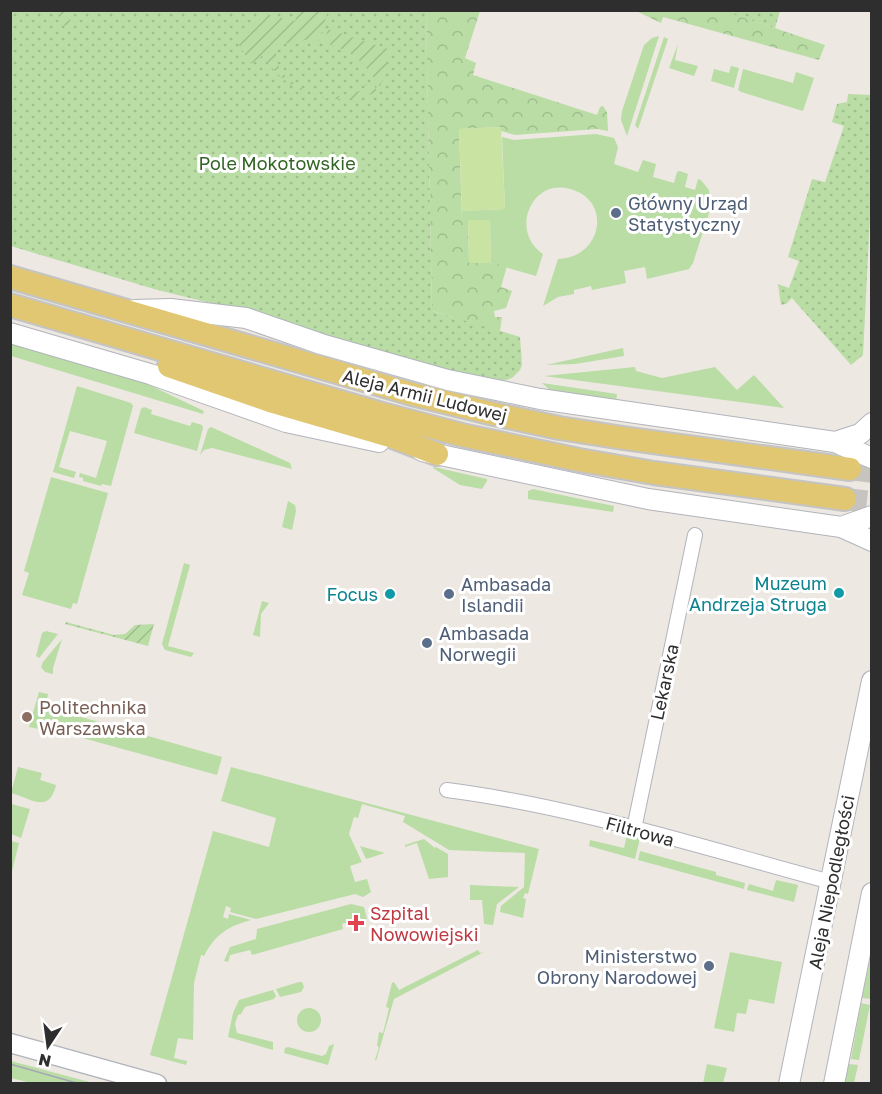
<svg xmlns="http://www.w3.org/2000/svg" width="882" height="1094" font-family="'Golos Text',sans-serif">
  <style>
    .grass { fill: #b9dda5 }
    .forest { fill: url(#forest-crowns) }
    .park { fill: url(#park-dots) }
    .garden { fill: url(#garden-furrows) }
    .pitch { fill: #c8e3a2 }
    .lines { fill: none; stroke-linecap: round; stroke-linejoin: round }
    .primary-tunnel { stroke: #c7c3be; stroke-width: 22; stroke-dasharray: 22 11; stroke-linecap: butt }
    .minor-casing { stroke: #b2b4bc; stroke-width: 16 }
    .tertiary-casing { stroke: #b2b4bc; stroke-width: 21 }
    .secondary-casing { stroke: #b2b4bc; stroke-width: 22 }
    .primary-casing { stroke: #c4c4c4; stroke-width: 26 }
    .minor { stroke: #fff; stroke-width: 14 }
    .tertiary { stroke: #fff; stroke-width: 18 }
    .secondary { stroke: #fff; stroke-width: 20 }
    .primary { stroke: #e2c772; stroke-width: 22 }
    .tram { stroke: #a5a7b5; stroke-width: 1.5 }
    .service-dot { fill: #5c6f8a; stroke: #fff; stroke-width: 2 }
    .culture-dot { fill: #0f9aa8; stroke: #fff; stroke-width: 2 }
    .education-dot { fill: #8d6e63; stroke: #fff; stroke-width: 2 }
    .health-dot { fill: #e0444e; stroke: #fff; stroke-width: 2 }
    .labels { text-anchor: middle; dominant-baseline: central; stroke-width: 6; stroke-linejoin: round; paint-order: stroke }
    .park-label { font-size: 18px; fill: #326424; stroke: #fff }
    .service-label { font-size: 18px; fill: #4e5e75; stroke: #fff; text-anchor: start }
    .street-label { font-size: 18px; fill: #2e2e2e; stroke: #fff }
    .culture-label { font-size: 18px; fill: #0d838f; stroke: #fff; text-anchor: end }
    .education-label { font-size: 18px; fill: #785e54; stroke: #fff; text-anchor: start }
    .health-label { font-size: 18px; fill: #be3a42; stroke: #fff; text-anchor: start }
  </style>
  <defs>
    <pattern id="forest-crowns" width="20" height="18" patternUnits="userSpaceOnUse" patternTransform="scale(1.5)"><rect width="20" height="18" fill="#b9dda5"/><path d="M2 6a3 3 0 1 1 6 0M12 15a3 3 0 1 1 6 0" fill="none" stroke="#9fbe8e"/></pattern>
    <pattern id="park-dots" width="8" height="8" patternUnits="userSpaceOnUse" patternTransform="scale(1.5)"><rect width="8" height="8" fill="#b9dda5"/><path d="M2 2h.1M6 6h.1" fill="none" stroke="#9fbe8e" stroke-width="1.8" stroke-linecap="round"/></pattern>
    <pattern id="garden-furrows" width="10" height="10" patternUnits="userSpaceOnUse" patternTransform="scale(1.5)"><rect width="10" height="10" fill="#b9dda5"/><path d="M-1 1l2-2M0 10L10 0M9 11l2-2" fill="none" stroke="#9fbe8e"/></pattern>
  </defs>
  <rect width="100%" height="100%" fill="#ede8e2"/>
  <path class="grass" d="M659 36 627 136 621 120 622 111 644 45 652 38Z
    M664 37 668 39 638 129 635 125Z
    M678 44 675 60 698 66 694 76 669 68Z
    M731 66 739 68 734 88 711 81 714 69 729 73Z
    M743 69 793 83 796 72 814 78 803 111 741 92 738 90Z
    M596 134 614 138 618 147 614 164 638 172 643 160 656 164 653 177 674 183 677 172 680 171 688 174 685 187 695 190 698 179 701 180 709 190 711 205 709 207H711L693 263 689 269 647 279 645 267 624 271 626 283 592 290 591 286 574 290V294L558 297 543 306 558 259C602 258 613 200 570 189 530 178 510 233 543 254L536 276 491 263 490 220H462V211L505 209 502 137 514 140Z
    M10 343 139 380 204 411 203 414 11 356Z
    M623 348 624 356 575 364 546 365Z
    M635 367 636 371 662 378 715 367 737 390 754 375 784 408 544 376Z
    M542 383 617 394 616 403 551 391Z
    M77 386 131 403 133 406 111 486 102 484 101 486 83 481V478L79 477 80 473 96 478 107 441 70 431 59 467 76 472 74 478 53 472Z
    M144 407 152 410 151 414 190 426 192 422 202 425 203 428 197 451 134 433 141 409Z
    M211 427 290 463 292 469 212 448 204 450 200 455 208 429Z
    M434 467 487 479V481L482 489 460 485 433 468Z
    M51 477 108 493 77 604 73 603 71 609 22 595 29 573 24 571Z
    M533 489 614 506 613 512 528 499V491Z
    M288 501 295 505 296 511 292 530 282 527Z
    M184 563 190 565 168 646 194 653 191 657 165 650 162 644Z
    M262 601 269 603 261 614 260 637 253 635Z
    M46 631 58 634 39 658 36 656 42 633Z
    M62 639 53 668V674L45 672 41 667 43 662Z
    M39 692 48 694 46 707 222 757 217 775 50 729 49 731 29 727Z
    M18 767 42 773 40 780 56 785C49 814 32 799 11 793Z
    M231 767 539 849 528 894 525 893 523 898 526 899 523 918 500 912 501 906 524 887 525 853 449 850 403 822 405 816 362 804 358 818 354 817 349 834 362 862 350 866 355 882 367 879 371 892 363 897 355 894 256 919 230 912 231 908 226 906 223 917 228 919 229 914 251 920C229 926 215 934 204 956L201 955 194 983 193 1040 178 1038 174 1058 187 1061 186 1065 150 1055 213 831 269 847 276 818 221 801Z
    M11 804 30 809 21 838 11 834C14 824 10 814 11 804Z
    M627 835 640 838 635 859 589 846 590 840 624 848Z
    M424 839 435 848 436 847 448 854V877L429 879 417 843 405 847V845Z
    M11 841 19 843 11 875 10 841Z
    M360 846 385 853 366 859Z
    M640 851 716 872V875L745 883 744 889 638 860Z
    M776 880 798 885 794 902 747 890 749 884 773 891Z
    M470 885 519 887 497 904 493 925 484 924 482 900H470Z
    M351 904 364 907 367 919 362 921 361 918 342 924 343 929 252 955 250 950 230 955 228 962 224 961 230 947 256 939 257 929Z
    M478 950 480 953 484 952 394 999 376 1061 375 1060 379 1047 377 1046 379 1032 383 1033 389 1008 386 1007 392 983 394 982 399 990Z
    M730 952 782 962 774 1004 749 999 746 1014 737 1013 734 1032 714 1028Z
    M871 954 872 996 871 999 862 998Z
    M299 982H302L304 987 301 992 280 997 276 989Z
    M273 990 276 996 274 999 245 1007 241 1014 238 1015 235 1024 237 1033 273 1042V1050L228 1037 233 1013 239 1000Z
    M861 1003 870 1005 859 1060 851 1059Z
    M297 1020a12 12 0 1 1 24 0a12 12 0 1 1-24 0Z
    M334 1044 328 1065 284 1053 285 1048 288 1047 322 1056 326 1054 329 1046Z
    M10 1061H11L93 1083H31L11 1078Z
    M707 1064 727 1068 723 1083H703Z
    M849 1064 858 1065 854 1083H845Z"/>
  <path class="forest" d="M426 11H480L465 58 476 63 473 75 597 115 600 107 603 106 607 112 608 131 597 129 515 135 501 131V127L459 129 462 220H468L469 262 491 263 507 266 501 287 512 291 506 308 494 311 495 317H502L500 331 520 337 519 340 452 322 453 317 432 311Z
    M636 11H760L745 18 825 45 819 60 663 17 661 23Z"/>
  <path class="park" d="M10 11H426L432 311 520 337 522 365 520 370 512 378 500 382 396 357 230 308 154 289 11 246Z
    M723 11H780L775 28Z
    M848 94 872 95V175L863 355 851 365 792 298 786 304 781 305 778 284 789 288 799 261 788 257 812 179 825 182 844 126 832 122 837 104 847 102Z"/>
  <path class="garden" d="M55 11H66L73 26 66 28Z
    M299 11H328L319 41C293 36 272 48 251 64L237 42 249 32 262 13 295 21Z
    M328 29 391 50 380 87C364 62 354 51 324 43Z
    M275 52 279 59 275 61 287 78 308 93C290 87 275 74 265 58Z
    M373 82 377 92C359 99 340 101 321 97L345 96 366 89 365 85Z
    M66 622 114 635 125 634 135 625 154 624 148 646 65 624Z"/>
  <path class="pitch" d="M501 127 505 209 462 211 459 129Z
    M468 220H490L491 263H469Z"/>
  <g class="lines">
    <path class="primary-tunnel" d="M850 469 872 472
      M845 499 872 502"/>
    <defs>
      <path id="minor" d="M447 790C578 807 704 848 831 882
        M634 829 695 535"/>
      <path id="tertiary" d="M10 1043 157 1084"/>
      <path id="secondary" d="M134 310 171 309 246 318 321 344 402 367 448 380 540 399 835 442 872 458
        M10 333 150 374 286 422 379 442
        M835 442 860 434 872 423
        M422 451 648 499 841 527 872 541
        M841 527 872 516
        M789 1084 872 681
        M834 1084 872 893"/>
      <path id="primary" d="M10 277 412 394 494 414 559 428 623 438 850 469
        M10 305 382 414 466 436 579 460 654 473 845 499
        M169 366 273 402 393 437 437 454"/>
    </defs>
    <use href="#minor" class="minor-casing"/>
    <use href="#tertiary" class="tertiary-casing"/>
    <use href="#secondary" class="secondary-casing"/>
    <use href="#primary" class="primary-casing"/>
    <use href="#minor" class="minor"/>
    <use href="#tertiary" class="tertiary"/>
    <use href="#secondary" class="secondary"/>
    <use href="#primary" class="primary"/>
    <path class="tram" d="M10 1064 80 1084"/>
  </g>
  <g class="service-dot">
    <circle cx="616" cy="213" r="6"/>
    <circle cx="449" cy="594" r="6"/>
    <circle cx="427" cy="643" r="6"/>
    <circle cx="709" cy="966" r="6"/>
  </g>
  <g class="culture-dot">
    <circle cx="839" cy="593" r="6"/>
    <circle cx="390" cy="594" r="6"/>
  </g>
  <circle class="education-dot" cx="27" cy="717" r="6"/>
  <path class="health-dot" d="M353 914h6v6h6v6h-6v6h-6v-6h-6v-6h6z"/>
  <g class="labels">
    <g class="park-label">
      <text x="277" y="163">Pole Mokotowskie</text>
    </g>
    <g class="service-label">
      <text x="628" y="203">Główny Urząd<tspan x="628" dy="21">Statystyczny</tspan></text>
      <text x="461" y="584">Ambasada<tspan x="461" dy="21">Islandii</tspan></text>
      <text x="439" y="633">Ambasada<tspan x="439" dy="21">Norwegii</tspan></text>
      <text x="697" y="956" text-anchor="end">Ministerstwo<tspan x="697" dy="21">Obrony Narodowej</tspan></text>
    </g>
    <g class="street-label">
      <text transform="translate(425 395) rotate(14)">Aleja Armii Ludowej</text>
      <text transform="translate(664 682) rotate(-78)">Lekarska</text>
      <text transform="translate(640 831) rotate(15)">Filtrowa</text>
      <text transform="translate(831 882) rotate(-79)">Aleja Niepodległości</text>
    </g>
    <g class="culture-label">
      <text x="827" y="583">Muzeum<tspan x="827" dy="21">Andrzeja Struga</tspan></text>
      <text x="378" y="594">Focus</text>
    </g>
    <g class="education-label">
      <text x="39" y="707">Politechnika<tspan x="39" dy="21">Warszawska</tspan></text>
    </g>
    <g class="health-label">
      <text x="370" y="913">Szpital<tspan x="370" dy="21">Nowowiejski</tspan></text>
    </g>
  </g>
  <rect width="882" height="1094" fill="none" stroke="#2e2e2e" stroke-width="24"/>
  <g transform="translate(48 1046) rotate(193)" stroke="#ffffff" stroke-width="4.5" paint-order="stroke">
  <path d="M0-4.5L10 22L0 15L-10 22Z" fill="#2e2e2e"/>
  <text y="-9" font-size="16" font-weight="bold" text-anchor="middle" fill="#2e2e2e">N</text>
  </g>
</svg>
